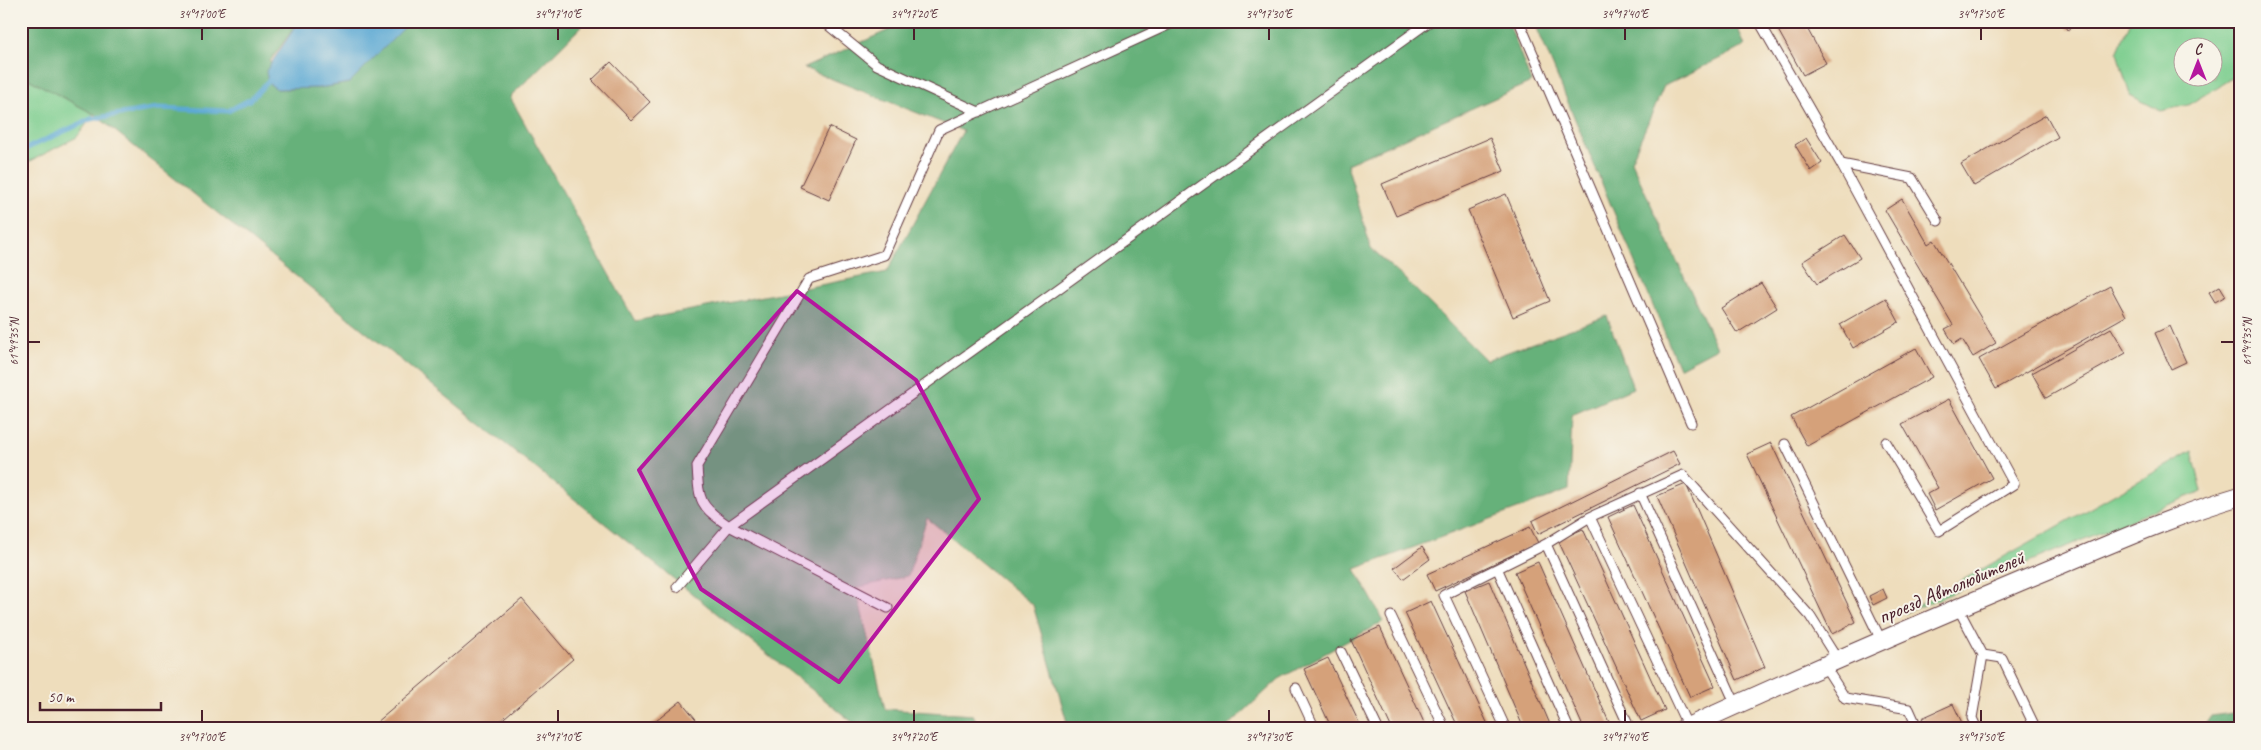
<svg xmlns="http://www.w3.org/2000/svg" width="2261" height="750" font-family="Caveat,sans-serif">
  <style>
    .green { fill: #7dce8f; stroke: #64765d; fill-rule: evenodd }
    .forest { fill: #66b17a; stroke: #586852 }
    .water { fill: #5ba9d4; stroke: #526480 }
    .lines { fill: none; stroke-linecap: round; stroke-linejoin: round }
    .stream { stroke: #5ba9d4; stroke-width: 5 }
    .building { fill: #d5a17a }
    .lane-casing { stroke: #633c41; stroke-width: 11 }
    .street-casing { stroke: #633c41; stroke-width: 20 }
    .lane { stroke: #fff; stroke-width: 9 }
    .street { stroke: #fff; stroke-width: 18 }
    .marked { fill: #b5179e; fill-opacity: 0.2; stroke: #b5179e; stroke-width: 4; stroke-linejoin: round }
    .ticks { fill: none; stroke: #4a1f2b; stroke-width: 2 }
    .labels { text-anchor: middle; dominant-baseline: central; stroke-width: 4; stroke-linejoin: round; paint-order: stroke }
    .street-label { font-size: 21px; fill: #4a1f2b; stroke: #f7f3e8 }
    .neatline { fill: none; stroke: #4a1f2b; stroke-width: 2 }
    .ticks-label { font-size: 12px; text-anchor: middle; fill: #4a1f2b }
  </style>
  <rect width="100%" height="100%" fill="#f7f3e8"/>
  <filter id="ink" filterUnits="userSpaceOnUse"><feTurbulence type="fractalNoise" baseFrequency=".02" numOctaves="2"/><feDisplacementMap in="SourceGraphic" scale="10" xChannelSelector="R" yChannelSelector="G"/><feConvolveMatrix kernelMatrix="1 2 1 2 8 2 1 2 1" color-interpolation-filters="sRGB"/></filter>
  <filter id="wash" filterUnits="userSpaceOnUse"><feTurbulence type="fractalNoise" baseFrequency=".0096" numOctaves="4" result="noise"/><feDisplacementMap in="SourceGraphic" scale="20" xChannelSelector="R" yChannelSelector="G"/><feGaussianBlur stdDeviation="1.12" result="paint"/><feColorMatrix in="noise" values="0 0 0 0 0 0 0 0 0 0 0 0 0 0 0 0 0 1.4 0 .05"/><feComposite in="paint" operator="in"/></filter>
  <g filter="url(#wash)">
    <rect width="100%" height="100%" fill="#eeddbc"/>
    <path class="green" d="M2131 21H2240V73L2188 105 2161 111 2130 95 2117 53ZM2184 48H2214V78H2184Z
      M21 75 94 114 77 137 21 166Z
      M2192 451 2202 491 1904 613Z"/>
    <path class="forest" d="M21 21H299L270 61 277 89 319 88 349 83 411 21H587L510 97 635 321 887 272 963 131 804 68 909 21H1508L1531 82 1347 164 1371 249 1407 281 1486 360 1607 316 1633 388 1572 415 1569 490 1355 569 1384 621 1279 679 1225 729H1049L1067 722 1033 605 927 518 908 576 856 588 885 709 973 715 982 729H861L94 114 21 75Z
      M1534 21H1735L1745 46 1664 86 1631 161 1717 348 1679 368Z
      M2240 712V729H2202L2211 716Z"/>
    <path class="water" d="M299 21H411L349 83 319 88 277 89 268 83 266 71Z"/>
    <g class="lines">
      <path class="stream" d="M21 151 91 119 158 108 228 111 251 99 271 78"/>
    </g>
    <g id="blocks">
      <path class="building" d="M1773 21H1803L1826 63 1803 75Z
        M2063 21H2082L2068 30Z
        M611 62 650 102 631 120 592 80Z
        M2046 115 2058 137 1974 186 1961 164Z
        M829 127 856 140 829 200 800 187Z
        M1490 138 1504 171 1396 216 1382 184Z
        M1806 138 1822 163 1811 171 1795 145Z
        M1506 194 1550 301 1513 317 1468 210Z
        M1902 199 1928 244 1934 240 1996 343 1973 357 1962 339 1954 344 1945 329 1953 325 1885 210Z
        M1845 235 1860 258 1817 284 1802 262Z
        M1761 283 1777 308 1737 333 1721 308Z
        M2110 286 2126 316 1996 389 1979 359Z
        M2220 286 2226 296 2215 302 2209 292Z
        M1886 298 1899 322 1853 348 1840 324Z
        M2170 326 2186 362 2171 369 2155 333Z
        M2111 328 2126 353 2046 398 2032 373Z
        M1916 348 1932 377 1807 446 1791 417Z
        M1949 399 1992 478 1935 510 1927 494 1938 488 1902 424Z
        M1771 443 1856 622 1832 634 1747 454Z
        M1673 451 1680 464 1538 534 1532 521Z
        M1686 484 1765 667 1737 680 1657 496Z
        M1633 505 1715 686 1690 697 1608 517Z
        M1530 527 1538 543 1435 591 1427 574Z
        M1583 529 1665 710 1641 721 1558 540Z
        M1422 547 1430 559 1403 579 1394 568Z
        M1538 562 1612 729H1584L1515 572Z
        M1489 581 1552 729H1524L1465 591Z
        M1883 589 1887 598 1873 605 1869 596Z
        M522 599 573 659 491 729H369Z
        M1431 601 1490 729H1459L1405 613Z
        M1380 627 1427 729H1392L1351 640Z
        M1328 658 1362 729H1332L1304 669Z
        M681 701 704 729H646Z
        M1953 704 1965 729H1927L1922 718Z"/>
    </g>
  </g>
  <g filter="url(#ink)">
    <use href="#blocks" fill-opacity="0" stroke="#633c41" stroke-width="1"/>
    <g class="lines">
      <defs>
        <path id="lane" d="M823 21 877 65 979 112
          M1519 21 1691 423
          M1759 21 1841 164 1912 178 1938 221
          M1841 164 2014 484 1939 531 1886 442
          M1785 444 1881 640
          M1640 493 1736 705
          M1590 517 1688 727
          M1546 544 1630 729
          M1498 570 1569 729
          M677 587 729 526 1430 21
          M888 608 729 526C699 506 699 501 697 466L809 279 884 255 939 130 1177 21
          M1958 608 1983 655 1972 718 1977 729
          M1391 616 1445 729
          M1341 652 1378 729
          M1983 655 2002 658 2036 729
          M1824 665 1845 698 1909 709 1918 729
          M1296 688 1315 729
          M1506 729 1444 595 1546 544 1590 517 1683 475 1810 616 1837 659"/>
        <path id="street" d="M1683 729C1799 676 1914 626 2031 577 2100 549 2168 517 2240 496"/>
      </defs>
      <use href="#lane" class="lane-casing"/>
      <use href="#street" class="street-casing"/>
      <use href="#lane" class="lane"/>
      <use href="#street" class="street"/>
    </g>
  </g>
  <path class="marked" d="M797 291 916 380 979 499 839 682 701 589 639 470Z"/>
  <path class="ticks" d="M202 28V40M558 28V40M914 28V40M1269 28V40M1625 28V40M1981 28V40M28 342H40M2221 342H2234M202 710V722M558 710V722M914 710V722M1269 710V722M1625 710V722M1981 710V722"/>
  <g class="labels">
    <g class="street-label">
      <text transform="translate(1951 587) rotate(-23)">проезд Автолюбителей</text>
    </g>
  </g>
  <rect width="2261" height="750" fill="none" stroke="#f7f3e8" stroke-width="55"/>
  <g transform="translate(2198 62)"><circle r="24" fill="#f7f3e8" stroke="#b29e9c"/>
  <path d="M0-4L9 19L0 12L-9 19Z" fill="#b5179e"/>
  <text y="-8" font-size="14" font-weight="bold" text-anchor="middle" fill="#4a1f2b">С</text>
  </g>
  <path d="M40 702v8h121v-8" fill="none" stroke="#4a1f2b" stroke-width="2.5"/>
  <text x="48" y="702" font-size="15" fill="#4a1f2b" stroke="#f7f3e8" stroke-width="4" paint-order="stroke">50 m</text>
  <rect x="28" y="28" width="2206" height="694" class="neatline"/>
  <g class="ticks-label">
    <text x="202" y="18">34°17'00"E</text>
    <text x="558" y="18">34°17'10"E</text>
    <text x="914" y="18">34°17'20"E</text>
    <text x="1269" y="18">34°17'30"E</text>
    <text x="1625" y="18">34°17'40"E</text>
    <text x="1981" y="18">34°17'50"E</text>
    <text transform="translate(14 342) rotate(-90)" y="4">61°49'35"N</text>
    <text transform="translate(2247 342) rotate(-90)" y="4">61°49'35"N</text>
    <text x="202" y="741">34°17'00"E</text>
    <text x="558" y="741">34°17'10"E</text>
    <text x="914" y="741">34°17'20"E</text>
    <text x="1269" y="741">34°17'30"E</text>
    <text x="1625" y="741">34°17'40"E</text>
    <text x="1981" y="741">34°17'50"E</text>
  </g>
</svg>
